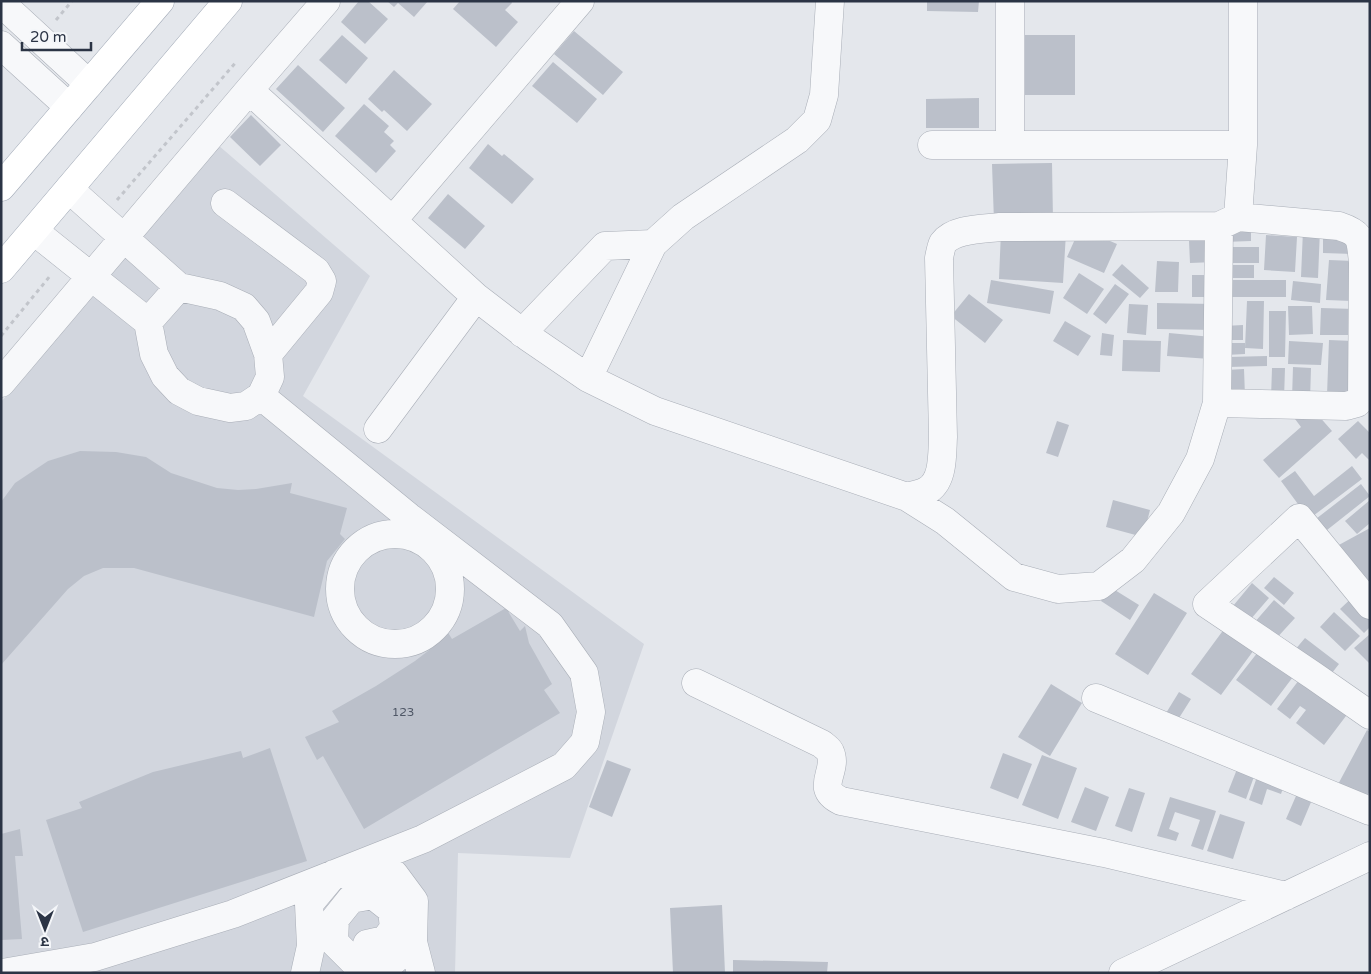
<svg xmlns="http://www.w3.org/2000/svg" width="1371" height="974" font-family="'Varela Round','Noto Sans Devanagari',sans-serif">
  <style>
    .built { fill: #d2d6de }
    .building { fill: #bbc0ca }
    .lines { fill: none; stroke-linecap: round; stroke-linejoin: round }
    .minor-casing { stroke: #a9aeb7; stroke-width: 29 }
    .major-casing { stroke: #a3abb8; stroke-width: 29 }
    .path { stroke: #c2c5cb; stroke-width: 3; stroke-dasharray: 4 4; stroke-linecap: butt }
    .minor { stroke: #f7f8fa; stroke-width: 28 }
    .major { stroke: #fff; stroke-width: 28 }
    .labels { text-anchor: middle; dominant-baseline: central; stroke-width: 4.5; stroke-linejoin: round; paint-order: stroke }
    .number-label { font-size: 12px; fill: #4f5766 }
  </style>
  <rect width="100%" height="100%" fill="#e4e7ec"/>
  <path class="built" d="M218 145 370 276 303 396 644 644 570 858 458 853 455 973H1V402Z"/>
  <path class="building" d="M359 1H368L388 19 365 44 341 22Z
    M387 1H428L414 17 398 3 394 7Z
    M460 1H511L512 3 505 10 518 22 496 47 453 9Z
    M927 1H979L978 12 927 11Z
    M574 31 623 72 603 95 554 54Z
    M342 35 368 58 346 84 319 60Z
    M1025 35H1075V95H1025Z
    M553 62 597 99 577 123 532 86Z
    M298 65 345 108 323 132 276 89Z
    M394 70 432 104 407 131 384 110 382 112 368 99Z
    M979 98V128H926V99Z
    M364 104 389 126 384 132 394 141 390 145 396 151 376 173 335 136Z
    M251 115 281 145 260 166 230 137Z
    M488 144 502 156 504 154 534 179 512 204 469 168Z
    M1052 163 1053 220 994 222 992 164Z
    M448 194 485 226 465 249 428 218Z
    M1080 228 1117 244 1104 273 1067 257Z
    M1223 229H1251V241L1223 242Z
    M1303 230H1320L1318 278 1301 277Z
    M1001 231 1066 233 1063 283 999 279Z
    M1266 235 1297 237 1295 272 1264 270Z
    M1323 238H1353V254L1323 253Z
    M1189 241H1215V262L1190 263Z
    M1224 247H1259V263H1224Z
    M1329 260 1354 261 1352 301 1326 300Z
    M1157 261 1179 262 1178 292H1155Z
    M1122 264 1149 288 1140 298 1112 275Z
    M1226 265H1254V278H1226Z
    M1079 273 1104 289 1087 314 1063 298Z
    M1192 275H1214L1215 297H1192Z
    M991 280 1054 291 1050 314 987 303Z
    M1225 280H1286V297H1225Z
    M1293 281 1321 284 1320 303 1291 300Z
    M1115 284 1129 294 1106 324 1093 314Z
    M969 294 1003 320 985 343 951 316Z
    M1247 301H1264L1263 349 1245 348Z
    M1157 303 1214 304V330L1157 329Z
    M1129 304 1148 305 1146 335 1127 333Z
    M1288 306H1312L1313 334 1289 335Z
    M1321 308 1355 309 1354 335H1320Z
    M1269 311H1286L1285 357H1269Z
    M1065 321 1091 336 1078 356 1053 341Z
    M1243 325V340H1225L1224 326Z
    M1102 333 1114 335 1112 356 1100 355Z
    M1169 333 1212 337 1210 359 1167 356Z
    M1123 340 1161 341 1160 372 1122 371Z
    M1329 340 1353 341 1351 395H1327Z
    M1289 341 1323 343 1321 365 1288 364Z
    M1226 343H1245V354L1226 355Z
    M1267 356V366L1228 367V357Z
    M1293 367 1311 368 1310 400 1292 399Z
    M1272 368H1285L1284 399 1271 398Z
    M1244 369 1245 396 1227 397 1226 370Z
    M1310 406 1332 431 1279 478 1263 460 1301 427 1295 419Z
    M1057 421 1069 425 1058 457 1046 453Z
    M1358 421 1370 433V461L1362 453 1356 459 1338 439Z
    M80 451 116 452 146 457 171 473 217 488 238 490 256 489 292 483 290 493 347 508 340 534 345 539 327 561 314 617 134 568H103L84 576 68 589 1 665V502L15 483 48 461Z
    M1352 466 1362 479 1309 519 1281 481 1295 471 1314 496Z
    M1361 484 1370 496 1322 534 1312 522Z
    M1113 500 1150 510 1143 537 1106 527Z
    M1370 500V523L1357 534 1345 521Z
    M1370 528V584L1337 546Z
    M1274 577 1294 593 1284 605 1264 588Z
    M1252 583 1269 598 1250 620 1233 606Z
    M1110 587 1139 605 1130 620 1101 601Z
    M1154 593 1187 613 1148 675 1115 654Z
    M1356 594 1370 608V627L1364 633 1340 609Z
    M1274 600 1295 618 1274 641 1254 623Z
    M506 608 520 631 525 626 529 643 552 684 544 690 560 713 364 829 323 756 317 760 305 737 339 722 332 711 376 686 415 661 428 651 447 631 452 639Z
    M1334 612 1360 636 1345 651 1320 627Z
    M1230 621 1259 643 1221 695 1191 674Z
    M1370 634V664L1354 648Z
    M1305 638 1339 664 1328 678 1294 651Z
    M1265 643 1299 669 1271 706 1236 680Z
    M1302 676 1349 712 1324 745 1296 723 1306 710 1300 706 1290 719 1277 709Z
    M1051 684 1082 703 1050 756 1018 737Z
    M1179 692 1191 699 1174 726 1163 718Z
    M1367 730 1370 732V791L1363 804 1335 790Z
    M270 748 307 861 83 932 46 820 82 808 79 802 153 772 241 751 243 758Z
    M1003 753 1032 764 1018 799 990 788Z
    M1042 755 1077 768 1058 819 1022 805Z
    M607 760 631 769 612 817 589 807Z
    M1239 764 1256 771 1246 799 1228 792Z
    M1259 771 1286 779 1281 794 1267 789 1262 805 1249 800Z
    M1085 787 1109 797 1096 831 1071 822Z
    M1129 788 1145 793 1132 832 1115 826Z
    M1299 789 1314 795 1301 826 1286 819Z
    M1170 797 1216 811 1203 850 1191 846 1200 820 1175 812 1169 829 1179 833 1176 841 1157 836Z
    M1220 814 1245 822 1233 859 1207 851Z
    M20 829 23 856H15L22 939 1 940V834Z
    M722 905 725 973H673L670 908Z
    M733 960 828 962 827 973H733Z"/>
  <g class="lines">
    <defs>
      <path id="minor" d="M1010 1V145
        M1 3 89 84
        M1 45 69 107
        M249 90 476 297 378 429
        M932 145H1243
        M69 189 179 287 220 296 244 307 256 321 268 354 270 377 261 396 246 406 230 408 198 401 179 391 165 376 154 354 148 322 179 287
        M225 203 316 271 322 281 319 292 268 354
        M1238 217 1243 145V1
        M393 220 580 1
        M34 231 148 322
        M476 297 528 337 588 378 655 411 907 497 945 521 1014 577 1058 589 1099 586 1133 560 1171 513 1200 459 1217 403 1219 226
        M522 333 605 246 653 244
        M588 378 653 244 683 217 797 140 817 120 824 95 830 1
        M1 383 249 90 326 1
        M907 497C913 495 921 494 926 491 944 482 942 454 943 437L939 258C940 253 941 247 943 243 954 228 984 229 1000 227L1219 226 1238 217 1339 226C1363 234 1360 239 1363 262L1362 398 1357 403 1346 406 1217 403
        M340 589a55 55 0 1 1 110 0a55 55 0 1 1-110 0Z
        M1370 605 1299 518 1207 604 1314 676 1370 715
        M696 683 822 744C825 747 829 749 830 752 839 771 813 788 841 801L1104 853 1286 896
        M1096 698 1370 811
        M413 942 421 973
        M2 973 95 957 233 914 423 839 564 766 585 742 591 712 584 673 550 625 409 517 261 396
        M305 973 311 946 309 904 334 874 365 871 394 874 414 901 413 942 389 965 361 969 334 942 335 919 351 899 373 895 392 910 394 928 385 940 367 944
        M1123 973 1370 856"/>
      <path id="major" d="M1 187 160 1
        M1 269 228 1"/>
    </defs>
    <use href="#minor" class="minor-casing"/>
    <use href="#major" class="major-casing"/>
    <path class="path" d="M56 20 72 1
      M117 200 237 61
      M1 336 50 276"/>
    <use href="#minor" class="minor"/>
    <use href="#major" class="major"/>
  </g>
  <g class="labels">
    <g class="number-label">
      <text x="403" y="712">123</text>
    </g>
  </g>
  <rect width="1371" height="974" fill="none" stroke="#2b3445" stroke-width="5"/>
  <g transform="translate(45 929) rotate(180)" stroke="#f4f6f9" stroke-width="4" paint-order="stroke">
  <path d="M0-4L9 19L0 12L-9 19Z" fill="#2b3445"/>
  <text y="-8" font-size="14" font-weight="bold" text-anchor="middle" fill="#2b3445">उ</text>
  </g>
  <path d="M22 42v8h69v-8" fill="none" stroke="#2b3445" stroke-width="2.5"/>
  <text x="30" y="42" font-size="15" fill="#2b3445" stroke="#f4f6f9" stroke-width="4" paint-order="stroke">20 m</text>
</svg>
